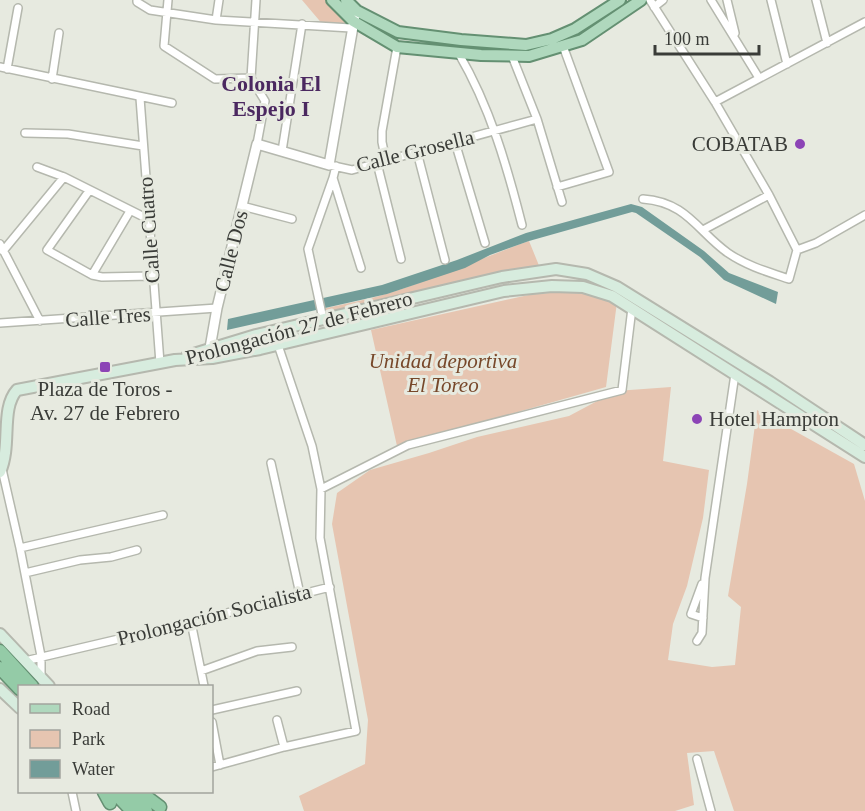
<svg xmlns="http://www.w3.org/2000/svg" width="865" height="811" font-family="'Times New Roman',serif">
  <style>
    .green { fill: #e6c5b1 }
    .water { fill: #729d99 }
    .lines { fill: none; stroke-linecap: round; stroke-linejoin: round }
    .minor-casing { stroke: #b5b8ae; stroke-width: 10 }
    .tertiary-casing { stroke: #b5b8ae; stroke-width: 12 }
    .secondary-casing { stroke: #b5b8ae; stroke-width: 14 }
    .primary-casing { stroke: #649072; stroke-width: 14 }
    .trunk-casing { stroke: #649072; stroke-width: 15 }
    .minor { stroke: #fff; stroke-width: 7 }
    .tertiary { stroke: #fff; stroke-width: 9 }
    .secondary { stroke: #d7ecde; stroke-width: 10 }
    .primary { stroke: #afd8bd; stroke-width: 10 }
    .trunk { stroke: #94cba7; stroke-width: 12 }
    .poi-dot { fill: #8c44b6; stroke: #e7eae0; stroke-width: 2 }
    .labels { text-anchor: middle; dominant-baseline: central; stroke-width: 6; stroke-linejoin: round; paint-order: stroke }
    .poi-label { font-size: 21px; fill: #3a3c38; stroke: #e7eae0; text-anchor: end }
    .street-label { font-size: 21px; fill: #3a3c38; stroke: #e7eae0 }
    .park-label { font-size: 21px; font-style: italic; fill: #77482a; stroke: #e7eae0 }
    .neighbourhood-label { font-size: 22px; font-weight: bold; fill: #4b2860; stroke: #e7eae0 }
  </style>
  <rect width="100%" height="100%" fill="#e7eae0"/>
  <path class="green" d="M302 0H332L353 21 351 28 324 26Z
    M529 241 540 268 323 319 321 309C344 304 367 300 389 293 437 278 482 258 529 241Z
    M581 291 617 302 606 387 397 446 371 330 533 294Z
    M671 387 663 461 709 470 703 518 687 586 673 624 668 660 712 667 735 665 741 607 728 596 747 484 757 410 854 464 865 501V811H734L714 751 687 753 694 805 675 811H304L299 796 365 764 368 720 332 524 337 493 370 470 429 453 477 437 569 416 616 391Z"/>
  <path class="water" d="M631 204 642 207 704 251 729 273 778 292 776 304 724 280 700 257 636 213 632 212 529 241 490 255 465 268 387 294 227 330 228 319 382 285 457 260 526 233Z"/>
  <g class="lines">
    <defs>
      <path id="minor" d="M137 0V2L150 10 216 20 351 28
        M168 0 164 46 215 79 251 78
        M256 0 251 78 265 101 257 144
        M650 0 715 102 769 195
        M711 0 759 78
        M727 0 735 33
        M771 0 787 64
        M816 0 827 43
        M654 7 663 0
        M216 20 219 0
        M459 54C490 107 507 166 522 225
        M512 56 537 119 562 202
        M0 67 172 103
        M7 69 18 8
        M52 79 59 33
        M140 98 160 363
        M715 102 865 22
        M25 133 68 134 143 146
        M455 142 485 243
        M282 151 302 24
        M417 152 445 260
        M386 161 382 142V131L397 47
        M377 163 401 259
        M329 165 352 170 537 119
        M336 166 333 178 361 268
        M37 167 64 177 148 219
        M557 187 609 172 563 46
        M89 191 47 250 92 275 102 277 152 276
        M643 199C687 202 698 232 728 253 747 266 768 272 789 279L797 250 769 195 703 230
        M242 206 292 219
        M0 244 40 321
        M797 250 816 243 865 215
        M3 251 64 177
        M92 275 130 211
        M323 319 308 249 333 178
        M0 323 217 308
        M271 463 300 594
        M2 469 20 548 41 656V678
        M321 489 408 445 622 390 632 308
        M20 548 163 515
        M25 573 80 560 111 557 137 550
        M702 584 691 614 703 618
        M191 622 204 686
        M697 641 702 633 705 578 735 374
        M25 661 191 622 330 587
        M201 671 257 651 292 647
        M212 710 297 691
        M277 720 284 747
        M212 722 220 765
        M697 759 711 811
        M212 767 284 747 356 731 320 538 321 489 312 446 278 345
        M72 792 76 811"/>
      <path id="tertiary" d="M211 355 210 348 217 308 257 144 329 165 355 15"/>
      <path id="secondary" d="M187 356 256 335 502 277 556 269 587 274 617 287 770 382 865 445
        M0 472C12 445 0 409 17 390L175 360 212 358 260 349 504 291 552 286 583 287 612 296 865 457
        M0 634 49 686
        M0 689 20 708"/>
      <path id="primary" d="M332 0 353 21 397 47 481 55 529 56 582 40 641 0
        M346 0 357 11 398 32 461 40 526 45 552 39 575 29 620 0"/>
      <path id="trunk" d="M0 651 32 686
        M0 668 20 689
        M104 792 110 803
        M114 792 132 811
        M128 792 146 811
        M140 792 160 807"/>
    </defs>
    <use href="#minor" class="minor-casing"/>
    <use href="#tertiary" class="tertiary-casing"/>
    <use href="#secondary" class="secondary-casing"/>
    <use href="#primary" class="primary-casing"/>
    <use href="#trunk" class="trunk-casing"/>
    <use href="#minor" class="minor"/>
    <use href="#tertiary" class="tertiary"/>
    <use href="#secondary" class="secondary"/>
    <use href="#primary" class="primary"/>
    <use href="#trunk" class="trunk"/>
  </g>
  <g class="poi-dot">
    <circle cx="800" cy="144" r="6"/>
    <rect x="99" y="361" width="12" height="12" rx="3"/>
    <circle cx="697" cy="419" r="6"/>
  </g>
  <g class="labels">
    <g class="poi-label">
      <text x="788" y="144">COBATAB</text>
      <text x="105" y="389" text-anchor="middle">Plaza de Toros -<tspan x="105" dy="24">Av. 27 de Febrero</tspan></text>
      <text x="709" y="419" text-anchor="start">Hotel Hampton</text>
    </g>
    <g class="street-label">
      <text transform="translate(415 151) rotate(-14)">Calle Grosella</text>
      <text transform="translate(149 230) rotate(-94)">Calle Cuatro</text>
      <text transform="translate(231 251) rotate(-76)">Calle Dos</text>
      <text transform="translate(108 317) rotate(-4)">Calle Tres</text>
      <text transform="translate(299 328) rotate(-15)">Prolongación 27 de Febrero</text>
      <text transform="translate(214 615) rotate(-14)">Prolongación Socialista</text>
    </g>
    <g class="park-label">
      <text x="443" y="361">Unidad deportiva<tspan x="443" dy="24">El Toreo</tspan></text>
    </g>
    <g class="neighbourhood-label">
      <text x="271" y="83">Colonia El<tspan x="271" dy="25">Espejo I</tspan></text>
    </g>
  </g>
  <rect x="18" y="685" width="195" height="108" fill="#e7eae0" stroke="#a2a49d" stroke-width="1.5"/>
  <rect x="30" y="704" width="30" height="9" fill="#afd8bd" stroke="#a2a49d" stroke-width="1.5"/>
  <text x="72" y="715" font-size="18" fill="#3a3c38">Road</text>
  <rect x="30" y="730" width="30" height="18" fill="#e6c5b1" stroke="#a2a49d" stroke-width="1.5"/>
  <text x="72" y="745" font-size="18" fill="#3a3c38">Park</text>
  <rect x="30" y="760" width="30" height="18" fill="#729d99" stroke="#a2a49d" stroke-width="1.5"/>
  <text x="72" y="775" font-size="18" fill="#3a3c38">Water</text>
  <path d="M655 45v9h104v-9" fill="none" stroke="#3a3c38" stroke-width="3"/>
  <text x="664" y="45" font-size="18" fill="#3a3c38" stroke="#e7eae0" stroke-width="4.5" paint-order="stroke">100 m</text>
</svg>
